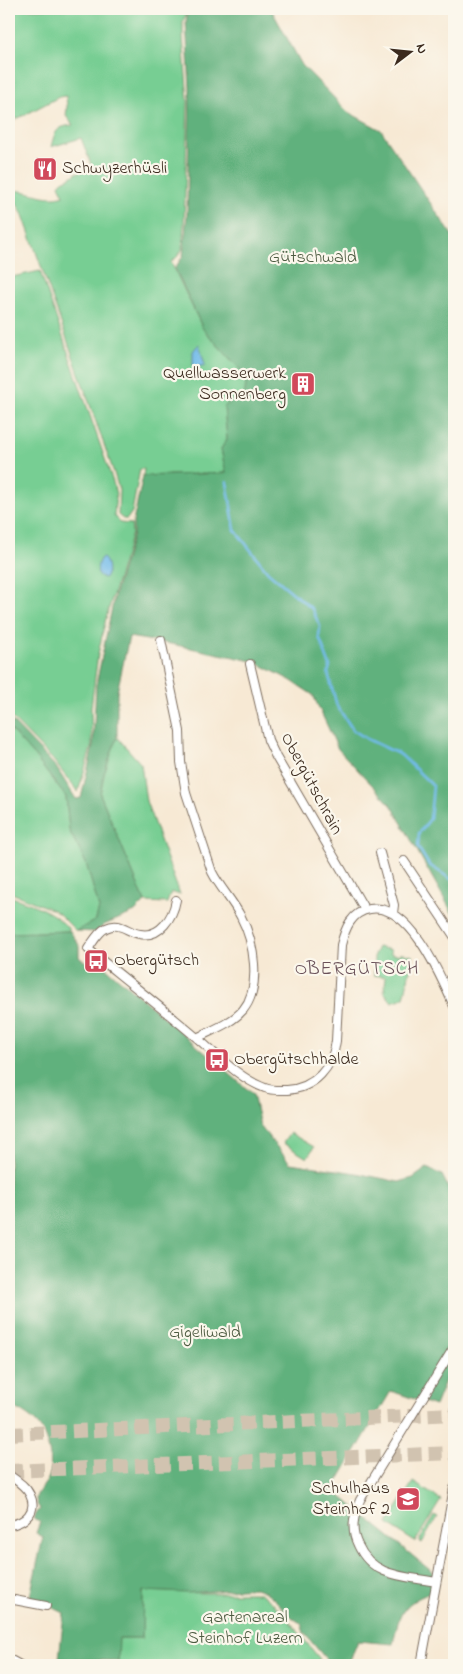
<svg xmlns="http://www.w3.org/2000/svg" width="463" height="1674" font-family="'Indie Flower',sans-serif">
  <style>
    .green { fill: #77ce93; stroke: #597c58 }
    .forest { fill: #61b17d; stroke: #4e6e4e }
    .water { fill: #72bbea; stroke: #567284 }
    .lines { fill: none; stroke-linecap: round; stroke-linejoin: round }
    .stream { stroke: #72bbea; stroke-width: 2.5 }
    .motorway-tunnel { stroke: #d1c3b0; stroke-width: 14; stroke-dasharray: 14 7; stroke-linecap: butt }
    .minor-casing { stroke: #7d6d5e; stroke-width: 10 }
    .minor { stroke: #fff; stroke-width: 8 }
    .labels { text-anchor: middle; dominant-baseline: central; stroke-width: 4.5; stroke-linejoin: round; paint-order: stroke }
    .poi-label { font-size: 18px; fill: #3b2a1e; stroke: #fbf7ec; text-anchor: start }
    .park-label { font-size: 18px; fill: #4d5b41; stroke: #fbf7ec }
    .street-label { font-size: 18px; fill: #3b2a1e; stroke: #fbf7ec }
    .neighbourhood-label { font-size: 19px; letter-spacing: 1px; fill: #6a5159; stroke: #fbf7ec }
  </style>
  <rect width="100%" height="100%" fill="#fbf7ec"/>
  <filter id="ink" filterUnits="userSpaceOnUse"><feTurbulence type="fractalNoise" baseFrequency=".02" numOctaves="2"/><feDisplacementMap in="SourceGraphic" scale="10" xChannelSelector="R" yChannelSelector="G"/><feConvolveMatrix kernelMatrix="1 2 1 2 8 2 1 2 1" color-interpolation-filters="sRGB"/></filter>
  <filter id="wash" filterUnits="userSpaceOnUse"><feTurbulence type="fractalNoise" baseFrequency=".0096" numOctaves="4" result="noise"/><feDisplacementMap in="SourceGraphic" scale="20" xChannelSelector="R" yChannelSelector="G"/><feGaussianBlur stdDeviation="1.12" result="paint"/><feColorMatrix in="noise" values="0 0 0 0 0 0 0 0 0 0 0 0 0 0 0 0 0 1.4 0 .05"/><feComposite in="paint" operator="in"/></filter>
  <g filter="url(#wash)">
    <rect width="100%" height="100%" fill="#f7e9d4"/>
    <path class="green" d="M9 9H182L186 14 183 22V37L188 102 184 225 182 250 178 256 171 262 203 329 247 377 245 397 232 400 224 407 227 439 221 449 226 473 143 476 144 469H140L132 512 127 519H123L118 515 119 490 114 473 23 215 10 191C26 188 47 202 64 195L59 185C63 178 72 179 76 173L91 169V164L81 138 51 147C55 131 56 127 73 125L66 116 67 107 66 96 59 97 9 123Z
      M40 271 113 482 116 494 114 516 120 523 131 524 132 533 106 618 98 654 91 708 92 745 78 792 53 760 9 715V299L12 277Z
      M9 728 35 757 66 797 69 830 86 863 99 908 96 920 76 931 59 914 53 910 9 892Z
      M117 737 141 764 146 801 180 895 171 892 167 903 145 902 100 794 104 774Z
      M9 896C31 904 56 911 70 931L9 933Z
      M378 947 391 950V954L400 955V953L413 956 404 998 392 1002 384 992 386 977 374 975V955Z
      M290 1133 314 1147 307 1158 283 1143Z
      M413 1482 441 1500 415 1542 387 1524Z
      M434 1515 437 1517 422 1543 419 1541Z
      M143 1591 203 1593H260C281 1607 303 1639 320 1659L313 1665H118V1638H142Z"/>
    <path class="forest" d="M182 9H271L302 65 348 112 381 130 454 238V916L392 806 338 749 313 695 290 680 253 661 171 644 129 637 117 692V737L104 774 100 794 145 902 135 912 104 925 96 932 76 931 96 920 99 908 86 863 69 830 66 797 35 757 9 728V718L56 767 76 799 81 798 93 746 96 685 115 593 133 534V522L143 476 226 473 221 449 227 439 224 407 232 400 244 397 247 377 203 329 175 268 183 256 187 214 190 88 186 22 187 16Z
      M70 931 79 945V957C86 965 94 960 103 965L253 1094 260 1126 290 1163 356 1173 399 1182 413 1178 427 1168 442 1175 454 1199V1359L435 1406 391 1391 333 1490 436 1575 430 1593C401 1604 399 1615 393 1644L358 1641 348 1665H331L304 1633 301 1623C282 1614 275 1591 254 1588L188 1593 143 1591 142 1638H119L118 1661 59 1659 64 1613 30 1596 43 1537 36 1533 40 1522 34 1519 36 1514 40 1509C30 1495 42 1490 48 1479 55 1467 47 1433 37 1424 30 1416 18 1410 9 1404V933Z"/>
    <path class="water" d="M199 344 205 365 193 368V351Z
      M101 558H103C108 561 109 572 106 577L103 578 98 575C97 569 97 563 101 558Z"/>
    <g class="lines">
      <path class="stream" d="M227 482 235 530 268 572 312 609 320 626 319 637 330 666 328 673 337 706 353 730 367 739 401 755 433 786 430 819 419 833 418 847 429 865 454 881"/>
    </g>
  </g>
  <g filter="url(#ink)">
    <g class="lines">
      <path class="motorway-tunnel" d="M9 1434 454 1414
        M9 1471 454 1453"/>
      <defs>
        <path id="minor" d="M161 640 180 731 181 762 186 793 212 872C220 888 233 901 241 917 254 941 262 987 243 1010 232 1023 212 1030 197 1038
          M250 664 268 740 276 757 365 910
          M380 853 394 905 393 913
          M404 861 454 936
          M176 900C173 917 160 938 140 934 127 932 120 921 106 928 98 932 93 942 88 949 125 979 162 1008 197 1038 217 1055 240 1079 265 1088 272 1091 280 1090 287 1090 315 1088 333 1067 336 1041L341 945C345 929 351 912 370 909 410 902 441 977 454 1006
          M9 1475C16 1480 26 1486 30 1495 38 1511 25 1523 9 1525
          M436 1582C405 1576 373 1578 358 1545 350 1529 354 1515 360 1500L454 1347
          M9 1599 46 1606
          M9 1659 20 1665
          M421 1665 454 1488"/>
      </defs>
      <use href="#minor" class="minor-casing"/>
      <use href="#minor" class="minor"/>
    </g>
  </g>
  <defs>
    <symbol id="restaurant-square" viewBox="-11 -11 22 22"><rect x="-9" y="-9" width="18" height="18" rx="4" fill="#d1495b" stroke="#fbf7ec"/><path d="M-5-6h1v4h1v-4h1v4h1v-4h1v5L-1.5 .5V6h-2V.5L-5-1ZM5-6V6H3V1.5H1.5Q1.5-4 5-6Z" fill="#fff"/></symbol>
    <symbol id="building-square" viewBox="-11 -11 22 22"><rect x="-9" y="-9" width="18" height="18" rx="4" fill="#d1495b" stroke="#fbf7ec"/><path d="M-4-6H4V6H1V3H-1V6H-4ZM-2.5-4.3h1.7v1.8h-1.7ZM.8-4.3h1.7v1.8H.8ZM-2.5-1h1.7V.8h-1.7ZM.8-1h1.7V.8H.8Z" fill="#fff"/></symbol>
    <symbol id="bus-square" viewBox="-11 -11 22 22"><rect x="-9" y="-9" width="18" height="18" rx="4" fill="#d1495b" stroke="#fbf7ec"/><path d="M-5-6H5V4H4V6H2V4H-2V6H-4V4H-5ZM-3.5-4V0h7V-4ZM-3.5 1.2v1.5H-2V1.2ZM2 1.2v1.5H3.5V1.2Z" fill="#fff"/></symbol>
    <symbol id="school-square" viewBox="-11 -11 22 22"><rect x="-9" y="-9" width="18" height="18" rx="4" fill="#d1495b" stroke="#fbf7ec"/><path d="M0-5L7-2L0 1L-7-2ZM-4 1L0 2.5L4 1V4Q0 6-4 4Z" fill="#fff"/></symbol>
  </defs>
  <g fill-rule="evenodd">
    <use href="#restaurant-square" x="31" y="155" width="28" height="28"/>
    <use href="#building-square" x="289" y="370" width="28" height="28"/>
    <use href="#bus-square" x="82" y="947" width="28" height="28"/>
    <use href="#bus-square" x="203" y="1046" width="28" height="28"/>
    <use href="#school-square" x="394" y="1485" width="28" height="28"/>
  </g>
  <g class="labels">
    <g class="poi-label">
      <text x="62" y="169">Schwyzerhüsli</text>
      <text x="286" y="374" text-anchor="end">Quellwasserwerk<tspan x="286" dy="21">Sonnenberg</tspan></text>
      <text x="114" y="961">Obergütsch</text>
      <text x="234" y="1060">Obergütschhalde</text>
      <text x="390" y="1489" text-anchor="end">Schulhaus<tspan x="390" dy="21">Steinhof 2</tspan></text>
    </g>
    <g class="park-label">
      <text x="313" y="258">Gütschwald</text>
      <text x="205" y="1333">Gigeliwald</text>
      <text x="245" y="1618">Gartenareal<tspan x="245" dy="21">Steinhof Luzern</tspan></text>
    </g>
    <g class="street-label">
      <text transform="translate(311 784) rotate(62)">Obergütschrain</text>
    </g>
    <g class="neighbourhood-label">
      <text x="357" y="969">OBERGÜTSCH</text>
    </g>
  </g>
  <rect width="463" height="1674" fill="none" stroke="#fbf7ec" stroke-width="30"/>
  <g transform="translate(410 52) rotate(74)" stroke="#fbf7ec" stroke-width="4" paint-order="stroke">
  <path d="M0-4L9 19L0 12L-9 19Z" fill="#3b2a1e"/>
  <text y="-8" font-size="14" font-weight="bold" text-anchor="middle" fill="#3b2a1e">N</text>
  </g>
</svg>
